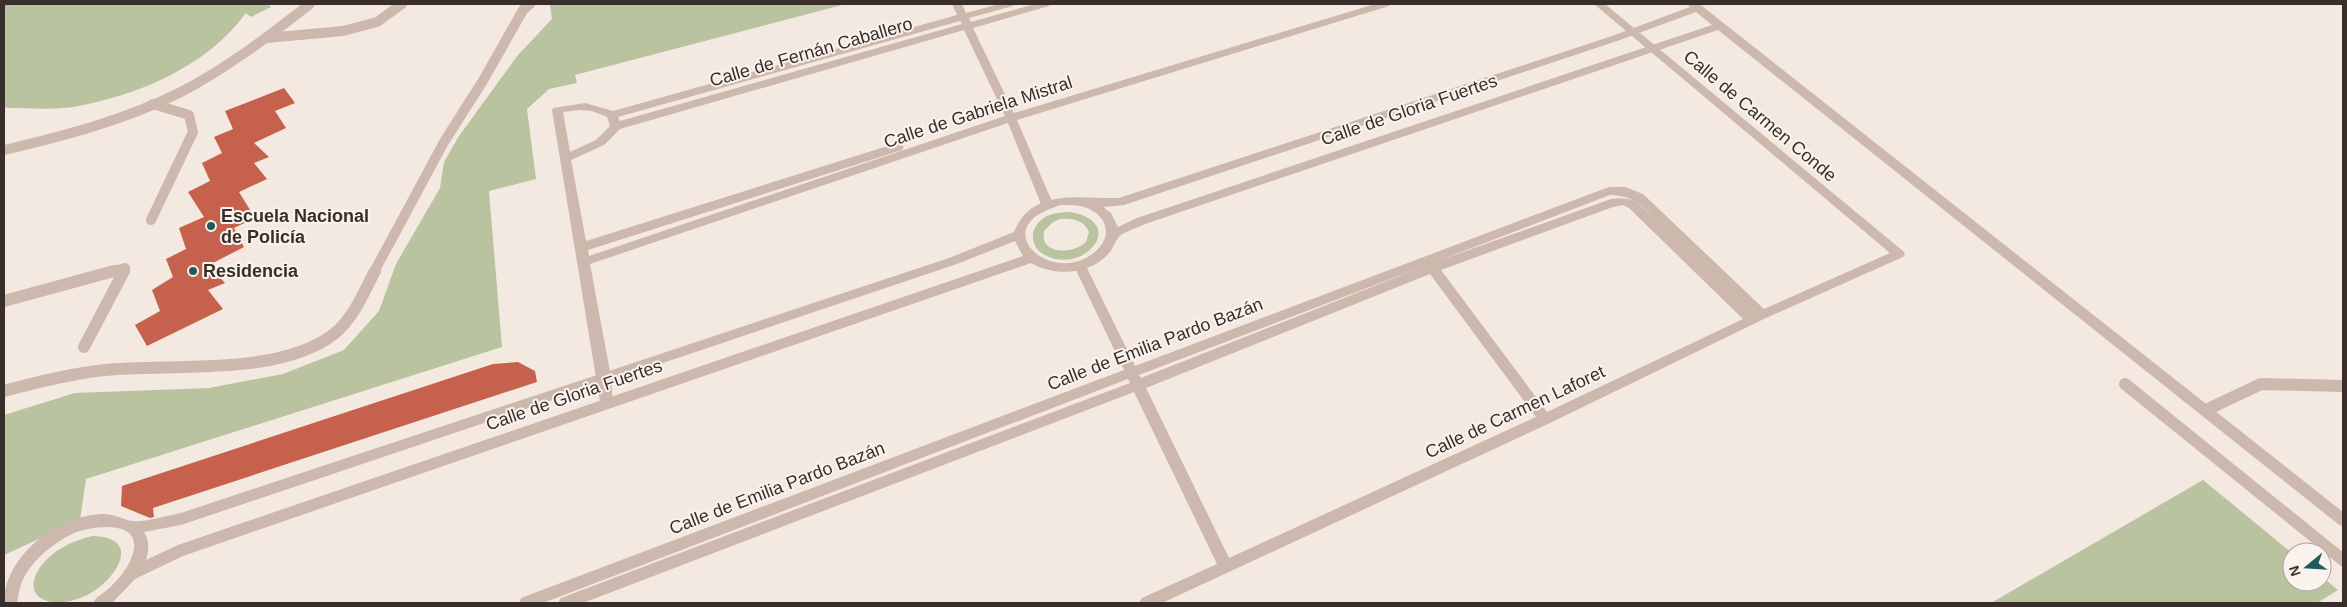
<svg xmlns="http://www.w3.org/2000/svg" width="2347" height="607" font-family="Arial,sans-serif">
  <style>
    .green { fill: #b9c3a0; fill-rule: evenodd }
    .building { fill: #c5614c }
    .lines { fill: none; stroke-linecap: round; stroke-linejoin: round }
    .service-far1 { stroke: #ccb8ac; stroke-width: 10 }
    .service { stroke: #ccb8ac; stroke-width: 12 }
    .minor { fill: #ccb8ac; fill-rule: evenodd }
    .tertiary { fill: #ccb8ac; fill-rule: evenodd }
    .poi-dot { fill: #205b5b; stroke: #faf3ed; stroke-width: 2 }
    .labels { text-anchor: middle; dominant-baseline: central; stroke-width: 4; stroke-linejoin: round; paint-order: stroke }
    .street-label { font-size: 18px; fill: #3a2e2b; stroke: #faf3ed }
    .poi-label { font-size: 18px; font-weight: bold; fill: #3a2e2b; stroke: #faf3ed; text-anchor: start }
  </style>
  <rect width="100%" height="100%" fill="#f3e9e0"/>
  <path class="green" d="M4 4H268L271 7 251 17 246 13C207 67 136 96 73 107 52 110 29 108 8 108L4 107Z
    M553 4H846L575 75 577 83 549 89 527 109 536 179 489 191 502 347 86 479 80 520 4 555V415L75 393 209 388 283 374 344 350 379 311 396 264 440 188 444 162 459 136 518 55 552 19 550 5Z
    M1070 212C1129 222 1084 276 1045 255 1027 245 1030 225 1047 216 1054 213 1062 212 1070 212ZM1060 219C1072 218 1084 220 1089 232L1086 242C1074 254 1039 256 1044 231L1053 222Z
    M2203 480 2292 553V582H2322V577L2338 590 2317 603H1991Z
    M93 536C137 537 122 570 98 588 90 595 80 598 71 601 42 607 22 593 41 566 54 549 74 540 93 536Z"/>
  <path class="building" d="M284 88 295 103 275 111 286 128 254 143 269 157 254 163 267 179 239 192 255 218 234 228 244 247 209 265 225 283 208 290 223 309 147 346 135 325 160 311 152 290 173 277 166 259 186 249 179 228 204 217 188 192 210 181 202 163 222 153 214 137 233 129 225 111Z
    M518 362 535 371 537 382 153 508 154 517 150 518 121 506 122 486 493 364Z"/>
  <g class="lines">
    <path class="service-far1" d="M267 38 343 31 377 22 402 4
      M4 150C64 136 125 120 181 92 227 68 269 36 310 4
      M151 220 193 132 189 115 153 104
      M110 272 125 268 123 272
      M374 272 444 142 484 79 523 10 530 4"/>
    <path class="service" d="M4 301 114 271
      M84 347 124 271
      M2125 384 2343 560
      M4 391C37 382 70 374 104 370 172 363 278 377 334 334 353 319 364 292 375 271
      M2206 410 2261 384 2343 386"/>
    <path class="minor" d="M952 4H962L966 13 999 4H1014L1013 6 969 18 971 22 1035 4H1050L1049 6 973 28 1014 113 1375 4H1390L1389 6 1017 120 1053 204 1051 207H1043L1041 204 1008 123 590 264 611 377 613 404 611 408H601L552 110 553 108 585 103 613 111 957 15ZM960 21 962 24 620 121 618 117ZM964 30 1005 116 589 256 588 250 902 150 904 147 898 143 894 144 586 241 571 160 604 145 620 129ZM579 110 592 111 607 117 610 126 596 140 570 152 563 112Z
      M1594 4H1605L1903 251 1905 254 1903 257 1766 318 1550 423 1162 603H1139L1142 598 1217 564 1134 392 583 603H558L561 598 1130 383 1128 379 543 603H519L521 598 1124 370 1074 266 1080 262 1086 266 1135 366 1609 187H1625L1643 194 1764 309 1890 253ZM1610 195C1636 195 1645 210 1663 227 1645 210 1638 195 1611 199L1435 262ZM1623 205 1629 208 1743 319 1547 412 1441 270 1613 207ZM1425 266 1141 378 1139 375ZM1430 274 1536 417 1229 558 1146 388Z"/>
    <path class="tertiary" d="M1687 4H1698L1702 6 2343 512V526L2338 524 1718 30 1145 224C1138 228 1122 232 1118 238 1115 242 1113 248 1110 252 1091 275 1055 277 1031 263L183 556 135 579 112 603H93C96 597 102 594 107 590 118 580 129 568 133 553 143 518 89 526 72 534 54 543 36 557 26 574 20 583 19 593 17 603H4C4 556 58 515 103 514 114 514 122 519 132 521 142 523 170 515 181 513L949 258 1014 232C1032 187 1080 199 1119 198L1612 36 1690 7ZM1696 12 1712 25 1137 218 1118 227 1111 213 1103 207 1124 205 1620 40ZM1061 205C1068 205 1077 205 1084 207 1105 213 1114 234 1097 250 1058 287 994 237 1043 212 1048 209 1055 207 1061 205ZM1015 241 1023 256 178 545 146 560C149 550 150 541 144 532L181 525 957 264Z"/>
  </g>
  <g class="poi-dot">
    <circle cx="211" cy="226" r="5"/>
    <circle cx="193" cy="271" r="5"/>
  </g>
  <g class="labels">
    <g class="street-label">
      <text transform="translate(811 52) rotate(-16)">Calle de Fernán Caballero</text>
      <text transform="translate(1409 110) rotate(-19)">Calle de Gloria Fuertes</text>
      <text transform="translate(978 112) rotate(-18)">Calle de Gabriela Mistral</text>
      <text transform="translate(1760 116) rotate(40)">Calle de Carmen Conde</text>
      <text transform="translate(1155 344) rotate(-21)">Calle de Emilia Pardo Bazán</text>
      <text transform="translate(574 395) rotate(-19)">Calle de Gloria Fuertes</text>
      <text transform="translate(1515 412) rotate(-25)">Calle de Carmen Laforet</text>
      <text transform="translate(777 488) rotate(-21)">Calle de Emilia Pardo Bazán</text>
    </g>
    <g class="poi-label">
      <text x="221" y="216">Escuela Nacional<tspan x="221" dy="21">de Policía</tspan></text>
      <text x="203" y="271">Residencia</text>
    </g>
  </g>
  <rect width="2347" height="607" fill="none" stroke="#3a2e2b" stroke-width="10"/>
  <g transform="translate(2307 567) rotate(252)"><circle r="24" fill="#faf3ed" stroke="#ada49f"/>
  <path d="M0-4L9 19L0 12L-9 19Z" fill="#205b5b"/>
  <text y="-8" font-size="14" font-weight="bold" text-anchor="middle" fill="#3a2e2b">N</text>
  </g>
</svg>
